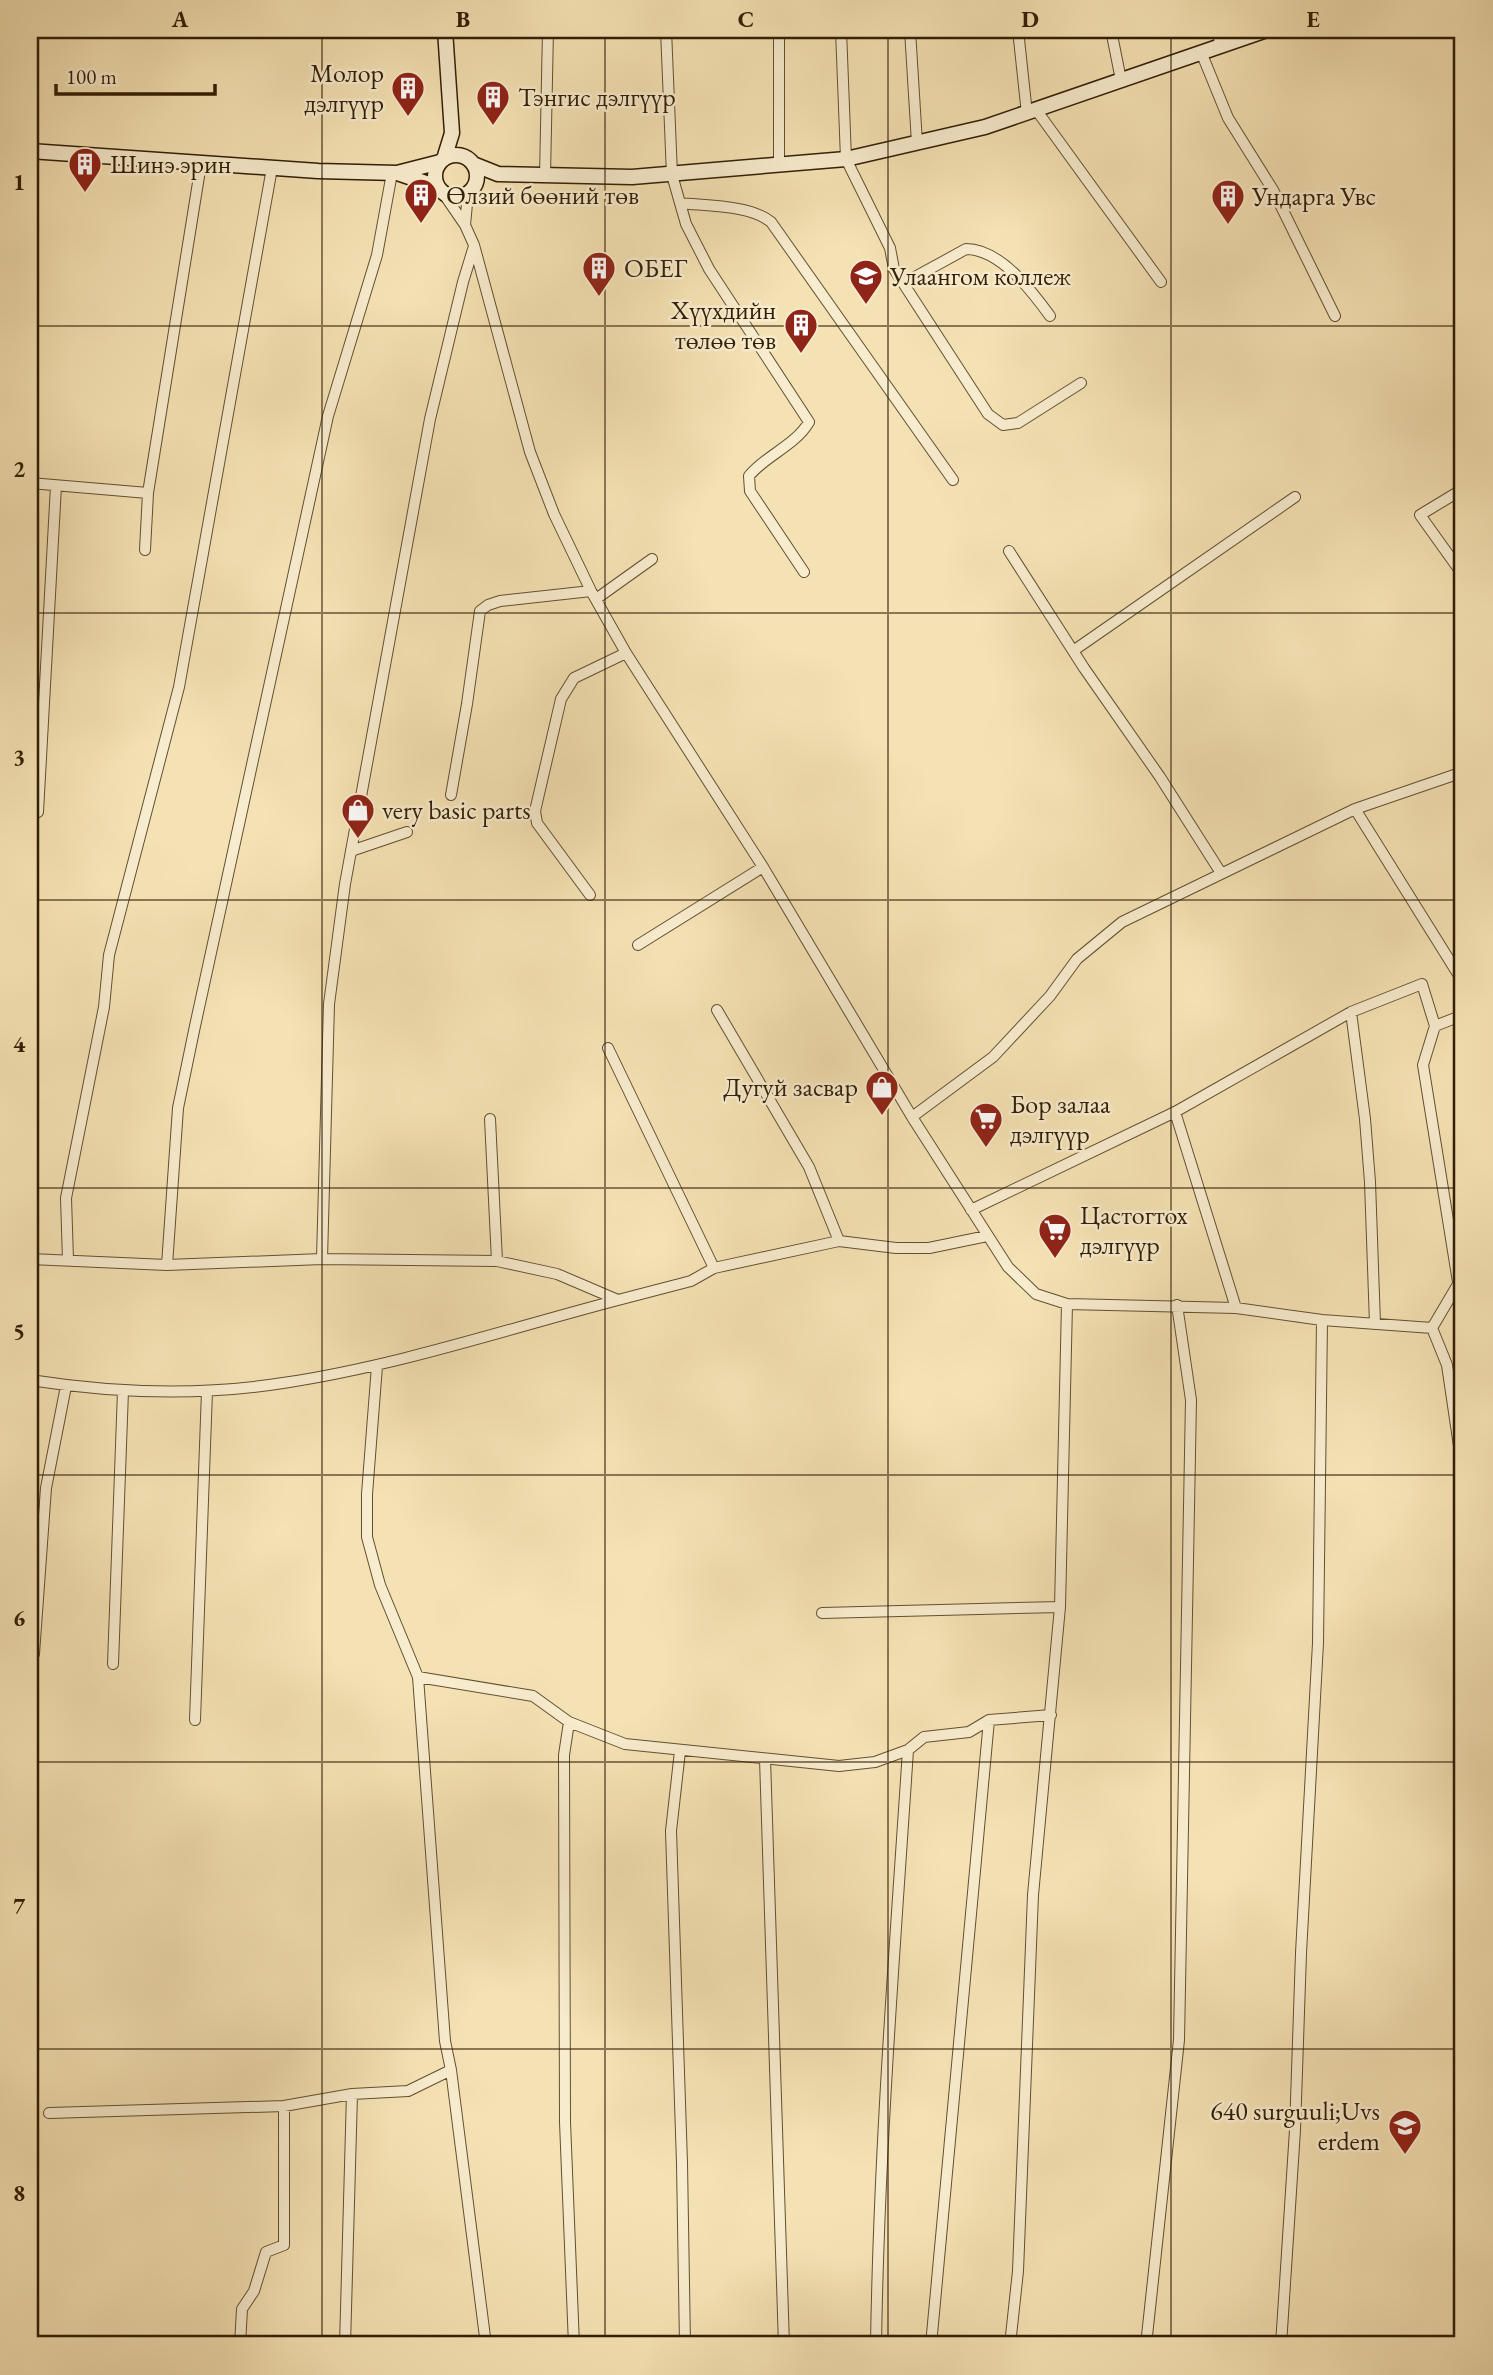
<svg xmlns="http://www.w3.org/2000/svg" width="1493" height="2375" font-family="'EB Garamond',serif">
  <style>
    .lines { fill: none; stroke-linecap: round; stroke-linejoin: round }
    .street-casing { stroke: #624f31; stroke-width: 12 }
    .secondary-casing { stroke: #311e05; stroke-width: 17 }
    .street { stroke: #f8ecce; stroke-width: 10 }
    .secondary { stroke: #f8ecce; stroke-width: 14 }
    .grid { fill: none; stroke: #311e05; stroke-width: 2; stroke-opacity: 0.55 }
    .labels { text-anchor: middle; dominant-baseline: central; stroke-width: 5; stroke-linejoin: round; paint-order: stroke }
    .poi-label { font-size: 26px; fill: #311e05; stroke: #f8ecce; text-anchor: start }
    .neatline { fill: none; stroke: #311e05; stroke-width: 2.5 }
    .grid-label { font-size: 23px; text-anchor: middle; font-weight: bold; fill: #311e05 }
  </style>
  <rect width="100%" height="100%" fill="#f5e2b4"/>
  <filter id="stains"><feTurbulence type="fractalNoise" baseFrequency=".00286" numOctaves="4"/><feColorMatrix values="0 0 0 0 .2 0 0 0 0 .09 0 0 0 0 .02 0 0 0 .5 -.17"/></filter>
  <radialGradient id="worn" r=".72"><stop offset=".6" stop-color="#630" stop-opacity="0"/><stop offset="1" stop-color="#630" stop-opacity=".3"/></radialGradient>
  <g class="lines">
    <defs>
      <path id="street" d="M666 30 672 175 686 224 709 269 809 422C795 446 766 455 749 476L750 491 804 572
        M779 30V165
        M841 30 846 159 890 248 894 269 988 414 1003 425 1018 423 1081 383
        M910 30 917 143
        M1018 30 1027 114
        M1111 30 1121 80
        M1218 30 1220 45
        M1201 52 1228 118 1273 190 1335 316
        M1037 111 1161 282
        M545 176 548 30
        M443 193 465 225 474 245 530 452 554 514 591 591 626 653 763 867 912 1117 1008 1267 1036 1294 1067 1304 1236 1308 1322 1320 1432 1328 1447 1365 1463 1473
        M680 203C706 206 750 205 771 222L953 480
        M465 225 468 193
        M904 283 966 249C1000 249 1032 291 1050 316
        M30 483 148 493 201 164
        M1463 489 1420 515 1463 575
        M145 550 148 493
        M1009 551 1084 668 1160 777 1221 873
        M596 599 652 559
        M1073 651 1295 497
        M451 795 467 704 480 611 488 605 500 601 591 591
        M1355 809 1463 982
        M30 811 38 812 56 486
        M351 851 407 832
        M590 895 537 823 535 811 561 699 574 678 626 653
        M638 945 763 867
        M717 1010 809 1167 839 1241
        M1351 1012 1365 1119 1370 1182 1375 1324
        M1435 1026 1423 1065 1458 1282
        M608 1048 714 1268
        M1175 1112 1236 1308
        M912 1117 993 1057 1050 996 1077 959 1122 922 1355 809 1463 772
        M490 1119 497 1261
        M971 1210 1175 1112 1351 1012 1422 984 1435 1026 1463 1015
        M30 1259 167 1265 322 1259 497 1261 557 1274 618 1300 691 1281 714 1268 839 1241 896 1248H929L987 1236
        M322 1259 329 1004 345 884 430 419 463 282 474 246
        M68 1260 66 1198 104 1007 109 955 179 687 272 168
        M167 1265 178 1108 195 1026 328 416 377 255 392 173
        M1432 1328 1461 1279
        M377 1366 367 1494V1537L380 1585 418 1677 445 2041 451 2070 486 2345
        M30 1380C113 1393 200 1396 283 1383 397 1366 507 1329 618 1300
        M822 1613 1060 1607
        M34 1654 46 1488 66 1386
        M113 1664 123 1391
        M418 1677 533 1696 569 1722 625 1744 839 1766 875 1762 908 1750 924 1737 969 1732 989 1720
        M195 1720 207 1391
        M569 1722 564 1755 565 2122 574 2345
        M680 1751 671 1831 682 2163 685 2345
        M765 1759 784 2345
        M49 2113 284 2106 352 2094 408 2091 451 2070
        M240 2345 242 2309 254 2291 266 2252 284 2245V2106
        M345 2345 352 2094
        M876 2345C879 2146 895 1948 908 1750
        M931 2345 989 1720 1051 1715
        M1010 2345 1018 2271 1033 1895 1060 1607 1067 1304
        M1146 2345 1179 2040 1191 1400 1177 1305
        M1281 2345 1295 2130 1301 1953 1318 1643 1322 1320"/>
      <path id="secondary" d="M30 151 318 171 397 173 440 162
        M435 176a21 21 0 1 1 42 0a21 21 0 1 1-42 0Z
        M444 159 452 133 445 30
        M473 164 498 174 632 177 846 159 985 127 1267 30
        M397 173 438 187"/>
    </defs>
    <use href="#street" class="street-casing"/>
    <use href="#secondary" class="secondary-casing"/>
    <use href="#street" class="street"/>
    <use href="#secondary" class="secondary"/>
  </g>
  <path class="grid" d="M322 30V2345M605 30V2345M888 30V2345M1171 30V2345M30 326H1463M30 613H1463M30 900H1463M30 1188H1463M30 1475H1463M30 1762H1463M30 2049H1463"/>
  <defs>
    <symbol id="building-pin" viewBox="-11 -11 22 30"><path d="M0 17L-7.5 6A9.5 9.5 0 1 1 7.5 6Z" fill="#8f2418" stroke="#f8ecce"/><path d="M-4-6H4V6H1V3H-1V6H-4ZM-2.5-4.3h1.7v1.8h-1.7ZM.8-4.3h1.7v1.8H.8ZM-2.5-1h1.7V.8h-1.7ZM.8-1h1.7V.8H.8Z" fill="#fff"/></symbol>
    <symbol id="school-pin" viewBox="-11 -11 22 30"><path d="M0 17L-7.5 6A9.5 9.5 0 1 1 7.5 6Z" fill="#8f2418" stroke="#f8ecce"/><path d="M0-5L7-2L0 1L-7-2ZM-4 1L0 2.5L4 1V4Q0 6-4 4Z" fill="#fff"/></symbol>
    <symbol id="shop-pin" viewBox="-11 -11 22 30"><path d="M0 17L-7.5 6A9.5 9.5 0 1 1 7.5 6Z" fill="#8f2418" stroke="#f8ecce"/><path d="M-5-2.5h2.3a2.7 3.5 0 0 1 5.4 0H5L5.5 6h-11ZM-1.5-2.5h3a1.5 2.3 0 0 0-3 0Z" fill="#fff"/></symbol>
    <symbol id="supermarket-pin" viewBox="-11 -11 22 30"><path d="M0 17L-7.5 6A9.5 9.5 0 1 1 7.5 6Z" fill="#8f2418" stroke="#f8ecce"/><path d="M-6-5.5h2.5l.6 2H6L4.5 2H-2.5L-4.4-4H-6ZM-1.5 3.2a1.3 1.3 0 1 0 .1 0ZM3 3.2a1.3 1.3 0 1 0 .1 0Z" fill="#fff"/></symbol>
  </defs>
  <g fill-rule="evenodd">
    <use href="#building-pin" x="389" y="69" width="38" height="52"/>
    <use href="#building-pin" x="474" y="78" width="38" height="52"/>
    <use href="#building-pin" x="66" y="145" width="38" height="52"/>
    <use href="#building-pin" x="402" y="176" width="38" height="52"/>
    <use href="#building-pin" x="1209" y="177" width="38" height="52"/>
    <use href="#building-pin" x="580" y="249" width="38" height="52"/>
    <use href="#school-pin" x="847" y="257" width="38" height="52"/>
    <use href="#building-pin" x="782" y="306" width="38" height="52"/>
    <use href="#shop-pin" x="339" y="791" width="38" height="52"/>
    <use href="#shop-pin" x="863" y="1068" width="38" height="52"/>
    <use href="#supermarket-pin" x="967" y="1100" width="38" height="52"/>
    <use href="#supermarket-pin" x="1036" y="1211" width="38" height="52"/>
    <use href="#school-pin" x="1386" y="2107" width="38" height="52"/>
  </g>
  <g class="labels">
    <g class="poi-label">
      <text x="384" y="73" text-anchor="end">Молор<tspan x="384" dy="30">дэлгүүр</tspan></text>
      <text x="518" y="97">Тэнгис дэлгүүр</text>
      <text x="110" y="164">Шинэ эрин</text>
      <text x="446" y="195">Өлзий бөөний төв</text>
      <text x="1252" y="196">Ундарга Увс</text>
      <text x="624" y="268">ОБЕГ</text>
      <text x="890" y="276">Улаангом коллеж</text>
      <text x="776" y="310" text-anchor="end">Хүүхдийн<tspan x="776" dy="30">төлөө төв</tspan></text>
      <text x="382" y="810">very basic parts</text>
      <text x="858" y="1087" text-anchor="end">Дугуй засвар</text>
      <text x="1010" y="1104">Бор залаа<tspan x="1010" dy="30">дэлгүүр</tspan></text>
      <text x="1080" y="1215">Цастогтох<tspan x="1080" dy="30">дэлгүүр</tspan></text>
      <text x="1380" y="2111" text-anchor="end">640 surguuli;Uvs<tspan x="1380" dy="30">erdem</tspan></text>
    </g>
  </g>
  <rect width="1493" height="2375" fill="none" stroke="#f5e2b4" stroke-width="77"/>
  <path d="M56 84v10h159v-10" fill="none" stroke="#311e05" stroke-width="3.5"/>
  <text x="66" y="84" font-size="21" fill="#311e05" stroke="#f8ecce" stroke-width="5" paint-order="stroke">100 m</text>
  <rect x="38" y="38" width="1416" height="2298" class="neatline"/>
  <g class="grid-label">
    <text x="180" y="27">A</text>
    <text x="463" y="27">B</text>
    <text x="746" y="27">C</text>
    <text x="1030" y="27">D</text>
    <text x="1313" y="27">E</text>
    <text x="19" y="190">1</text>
    <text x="19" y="477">2</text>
    <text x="19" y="765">3</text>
    <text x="19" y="1052">4</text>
    <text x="19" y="1339">5</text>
    <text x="19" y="1626">6</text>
    <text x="19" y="1914">7</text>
    <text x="19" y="2201">8</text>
  </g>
  <rect width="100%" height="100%" filter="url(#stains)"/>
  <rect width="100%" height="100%" fill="url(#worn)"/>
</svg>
